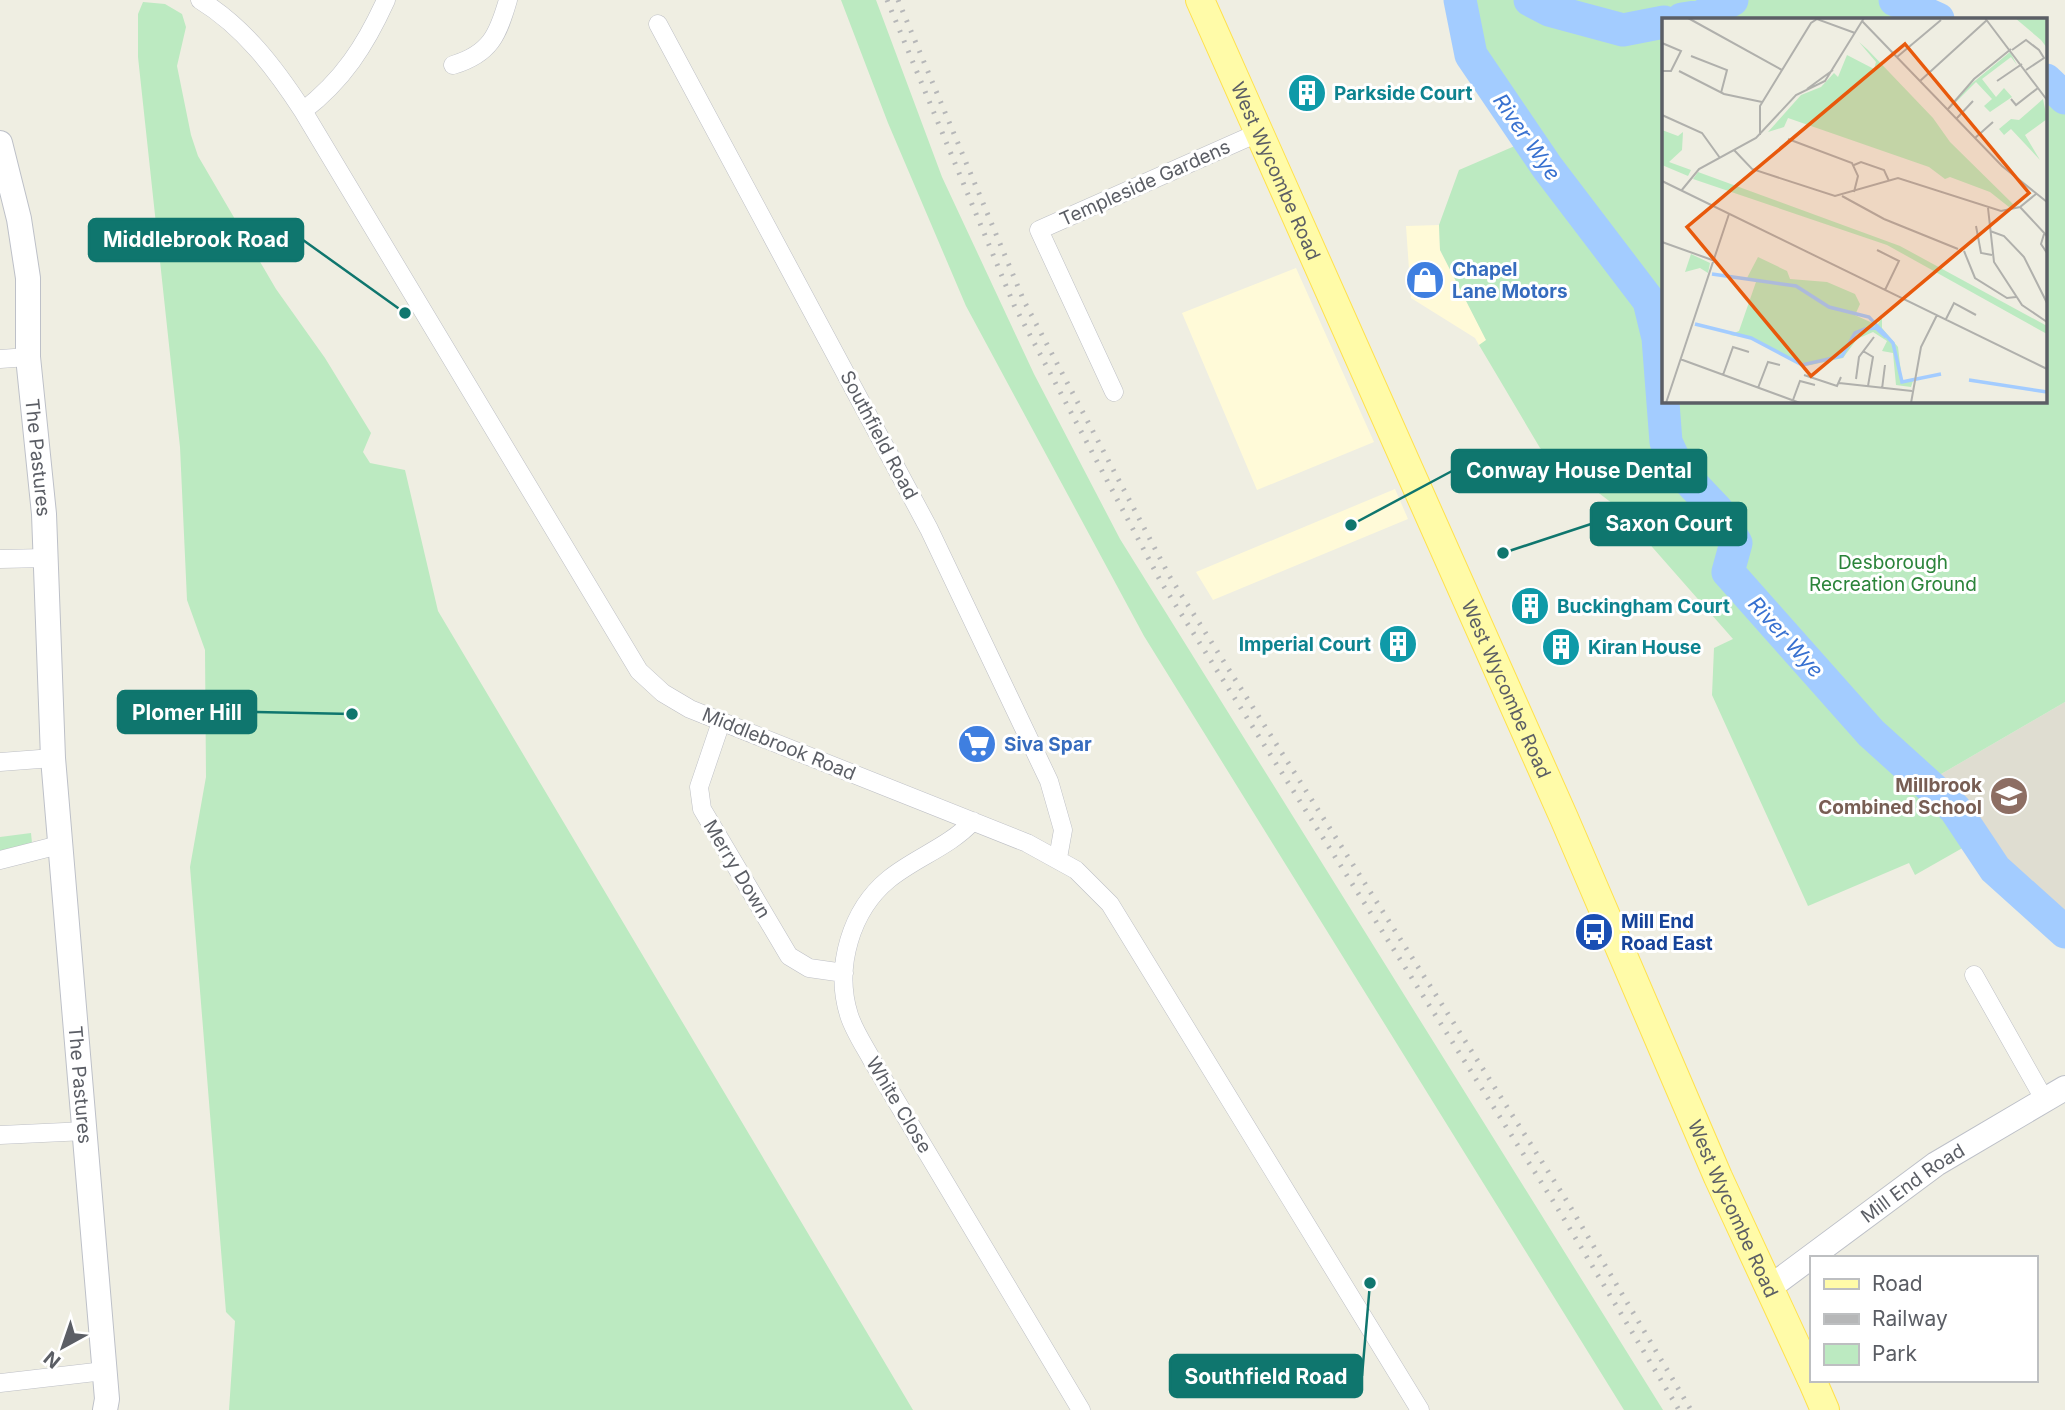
<svg xmlns="http://www.w3.org/2000/svg" width="2065" height="1410" font-family="Inter,sans-serif">
  <style>
    .commercial { fill: #fffad8 }
    .education { fill: #dfddd1 }
    .green { fill: #bceac1 }
    .lines { fill: none; stroke-linecap: round; stroke-linejoin: round }
    .river { stroke: #a3ccff; stroke-width: 33 }
    .street-casing { stroke: #bdbfc5; stroke-width: 19 }
    .secondary-casing { stroke: #bdc0c8; stroke-width: 26 }
    .primary-casing { stroke: #ffe14c; stroke-width: 30 }
    .street { stroke: #fff; stroke-width: 18 }
    .secondary { stroke: #fff; stroke-width: 24 }
    .primary { stroke: #fffba8; stroke-width: 28 }
    .rail { stroke: #b6b7b8; stroke-width: 5; stroke-dasharray: 2 9; stroke-linecap: butt }
    .labels { text-anchor: middle; dominant-baseline: central; stroke-width: 6; stroke-linejoin: round; paint-order: stroke }
    .culture-label { font-size: 19px; font-weight: bold; fill: #0d838f; stroke: #fff; text-anchor: start }
    .street-label { font-size: 19px; fill: #5b5e65; stroke: #fff }
    .shop-label { font-size: 19px; font-weight: bold; fill: #366cbe; stroke: #fff; text-anchor: start }
    .park-label { font-size: 19px; fill: #2b843a; stroke: #fff }
    .education-label { font-size: 19px; font-weight: bold; fill: #785e54; stroke: #fff; text-anchor: end }
    .transit-label { font-size: 19px; font-weight: bold; fill: #164399; stroke: #fff; text-anchor: start }
    .water-label { font-size: 21px; font-style: italic; fill: #3871d0; stroke: #fff }
    .inset-river { fill: none; stroke: #a3ccff; stroke-width: 3.5 }
    .inset-road { fill: none; stroke: #b0b0ac; stroke-width: 2 }
    .view { fill: #e8590c; fill-opacity: 0.15; stroke: #e8590c; stroke-width: 3.5 }
    .inset-edge { fill: none; stroke: #5b5e65; stroke-width: 3.5 }
    .leader { fill: none; stroke: #0f766e; stroke-width: 2.5 }
    .callout-dot { fill: #0f766e; stroke: #fff; stroke-width: 2.5 }
    .callout { fill: #0f766e; stroke: #0f766e; stroke-width: 2.5 }
    .callout-label { font-size: 21px; text-anchor: middle; font-weight: bold; fill: #fff }
  </style>
  <rect width="100%" height="100%" fill="#efeee2"/>
  <path class="commercial" d="M1439 225 1440 250 1487 341 1479 345 1475 338 1411 298 1406 226Z
    M1296 268 1374 442 1257 490 1182 313Z
    M1395 489 1408 519 1213 600 1196 572Z"/>
  <path class="education" d="M2065 702V922L2013 877 1970 815 1936 777Z"/>
  <path class="green" d="M841 0H876L942 177 1034 374 1120 539 1663 1410H1624L1144 636 966 306 888 123Z
    M1466 0H1902L1943 19H1664V401H2046V73L2065 94V702L1936 777 1924 791 1966 846 1915 875 1909 863 1808 906 1712 695 1714 648 1733 639 1617 507 1540 448 1479 345 1486 340 1440 250 1439 225 1459 170 1524 142 1557 192 1568 187 1478 58Z
    M143 2 165 4 182 14 186 27 177 66 191 135 198 156 276 289 325 358 371 433 363 452 370 463 405 470 438 611 913 1410H229L235 1321 226 1312 190 867 206 777 205 650 187 600 180 447 138 57V14Z
    M31 833 32 843 0 852V837Z"/>
  <g class="lines">
    <path class="river" d="M1460 0 1471 55 1547 167 1649 301 1658 338 1666 442 1679 470 1717 510 1736 543 1728 572 1871 733 1955 809 1995 869 2065 932
      M1530 0 1549 10 1623 30 1664 22
      M1895 0 1938 19
      M1682 19 1702 16 1732 0
      M2046 80 2065 98"/>
    <defs>
      <path id="street" d="M200 0C244 27 275 68 303 111L639 671 663 693 690 709 1027 843 1076 870 1110 904 1420 1410
        M658 24 929 529 1049 781 1063 830 1058 858
        M453 65C490 54 498 35 508 0
        M303 111C343 80 365 46 386 0
        M0 359 28 357
        M1114 392 1039 230 1260 132
        M0 559 45 558
        M721 722 699 787 702 809 789 956 809 968 844 973
        M0 762 53 758
        M973 821C949 847 916 857 889 879 851 910 834 967 849 1015 854 1031 865 1047 873 1062L1081 1410
        M0 860 63 844
        M1974 975 2044 1099
        M0 1135 86 1131
        M0 1383 104 1371"/>
      <g id="secondary">
        <path id="s1" d="M0 143 19 219 28 278V357L44 514 53 758 107 1399 105 1410"/>
        <path id="s2" d="M1769 1288 1936 1164 2065 1088"/>
      </g>
      <g id="primary">
        <path id="s3" d="M1200 0 1564 818 1718 1177 1811 1378"/>
        <path d="M1812 1380 1825 1410"/>
      </g>
    </defs>
    <use href="#street" class="street-casing"/>
    <use href="#secondary" class="secondary-casing"/>
    <use href="#primary" class="primary-casing"/>
    <use href="#street" class="street"/>
    <use href="#secondary" class="secondary"/>
    <use href="#primary" class="primary"/>
    <path class="rail" d="M887 0 1014 305 1161 582 1555 1204 1679 1410
      M898 0 1024 301 1170 577 1565 1198 1691 1410"/>
  </g>
  <defs>
    <symbol id="building-disc" viewBox="-11 -11 22 22"><circle r="9.5" fill="#0f9aa8" stroke="#fff"/><path d="M-4-6H4V6H1V3H-1V6H-4ZM-2.5-4.3h1.7v1.8h-1.7ZM.8-4.3h1.7v1.8H.8ZM-2.5-1h1.7V.8h-1.7ZM.8-1h1.7V.8H.8Z" fill="#fff"/></symbol>
    <symbol id="shop-disc" viewBox="-11 -11 22 22"><circle r="9.5" fill="#3f7fe0" stroke="#fff"/><path d="M-5-2.5h2.3a2.7 3.5 0 0 1 5.4 0H5L5.5 6h-11ZM-1.5-2.5h3a1.5 2.3 0 0 0-3 0Z" fill="#fff"/></symbol>
    <symbol id="supermarket-disc" viewBox="-11 -11 22 22"><circle r="9.5" fill="#3f7fe0" stroke="#fff"/><path d="M-6-5.5h2.5l.6 2H6L4.5 2H-2.5L-4.4-4H-6ZM-1.5 3.2a1.3 1.3 0 1 0 .1 0ZM3 3.2a1.3 1.3 0 1 0 .1 0Z" fill="#fff"/></symbol>
    <symbol id="school-disc" viewBox="-11 -11 22 22"><circle r="9.5" fill="#8d6e63" stroke="#fff"/><path d="M0-5L7-2L0 1L-7-2ZM-4 1L0 2.5L4 1V4Q0 6-4 4Z" fill="#fff"/></symbol>
    <symbol id="bus-disc" viewBox="-11 -11 22 22"><circle r="9.5" fill="#1a4fb4" stroke="#fff"/><path d="M-5-6H5V4H4V6H2V4H-2V6H-4V4H-5ZM-3.5-4V0h7V-4ZM-3.5 1.2v1.5H-2V1.2ZM2 1.2v1.5H3.5V1.2Z" fill="#fff"/></symbol>
  </defs>
  <g fill-rule="evenodd">
    <use href="#building-disc" x="1285" y="71" width="44" height="44"/>
    <use href="#shop-disc" x="1403" y="258" width="44" height="44"/>
    <use href="#building-disc" x="1508" y="584" width="44" height="44"/>
    <use href="#building-disc" x="1376" y="622" width="44" height="44"/>
    <use href="#building-disc" x="1539" y="625" width="44" height="44"/>
    <use href="#supermarket-disc" x="955" y="722" width="44" height="44"/>
    <use href="#school-disc" x="1987" y="774" width="44" height="44"/>
    <use href="#bus-disc" x="1572" y="910" width="44" height="44"/>
  </g>
  <g class="labels">
    <g class="culture-label">
      <text x="1334" y="93">Parkside Court</text>
      <text x="1557" y="606">Buckingham Court</text>
      <text x="1371" y="644" text-anchor="end">Imperial Court</text>
      <text x="1588" y="647">Kiran House</text>
    </g>
    <g class="street-label">
      <text stroke="none"><textPath href="#s3" startOffset="187">West Wycombe Road</textPath></text>
      <text transform="translate(1145 183) rotate(-24)">Templeside Gardens</text>
      <text transform="translate(879 435) rotate(62)">Southfield Road</text>
      <text stroke="none"><textPath href="#s1" startOffset="318">The Pastures</textPath></text>
      <text stroke="none"><textPath href="#s3" startOffset="754">West Wycombe Road</textPath></text>
      <text transform="translate(779 744) rotate(22)">Middlebrook Road</text>
      <text transform="translate(737 869) rotate(59)">Merry Down</text>
      <text stroke="none"><textPath href="#s1" startOffset="947">The Pastures</textPath></text>
      <text transform="translate(899 1105) rotate(59)">White Close</text>
      <text stroke="none"><textPath href="#s2" startOffset="178">Mill End Road</textPath></text>
      <text stroke="none"><textPath href="#s3" startOffset="1321">West Wycombe Road</textPath></text>
    </g>
    <g class="shop-label">
      <text x="1452" y="269">Chapel<tspan x="1452" dy="22">Lane Motors</tspan></text>
      <text x="1004" y="744">Siva Spar</text>
    </g>
    <g class="park-label">
      <text x="1893" y="562">Desborough<tspan x="1893" dy="22">Recreation Ground</tspan></text>
    </g>
    <g class="education-label">
      <text x="1982" y="785">Millbrook<tspan x="1982" dy="22">Combined School</tspan></text>
    </g>
    <g class="transit-label">
      <text x="1621" y="921">Mill End<tspan x="1621" dy="22">Road East</tspan></text>
    </g>
    <g class="water-label">
      <text transform="translate(1527 137) rotate(55)">River Wye</text>
      <text transform="translate(1786 637) rotate(48)">River Wye</text>
    </g>
  </g>
  <g transform="translate(1662 18)">
    <rect width="385" height="385" fill="#efeee2"/>
    <path d="M353 0H385V30L379 22ZM197 24 206 32 271 100 288 124 352 187 347 189 328 174 288 159 283 161 267 149 126 100 122 109 106 114 139 77 159 69 172 55 176 59 185 37 212 51 214 44ZM348 34 355 47 349 39 320 61 334 79 342 70 350 79 328 94 322 88 330 81 314 64 289 89 303 71ZM381 81 385 101 363 117 378 142 349 111 342 117 337 111 349 101 357 102ZM0 112 16 118 21 114 20 132 7 144 29 152 26 158 0 147ZM36 154 238 228 385 308V316L225 227 31 161ZM29 236 48 245 46 255 38 250 23 254ZM96 239 125 253 128 261 165 264 193 276 198 286 194 295 186 294 215 307 220 300V310L236 329 240 363 252 360 249 369 234 367 231 335 220 333 225 323 211 314 195 321 181 340 144 348 88 320 68 317 77 313 94 264 85 260Z" fill="#bceac1"/>
    <path class="inset-river" d="M50 256 134 268 167 289 207 299 231 325 240 364 279 356M33 306 89 320 140 347 180 338 193 315 203 311 214 310 224 319M307 362 385 374"/>
    <path class="inset-road" d="M26 0 120 52M323 0 385 82M200 3 340 148 385 184M0 25 19 33 9 53H0M350 32 364 22 377 32 382 40 364 52M29 38 65 52 59 75M235 39 279 2M17 53 62 76 100 84M258 63 325 2M335 63 360 46M145 71 171 52M349 81 354 87 376 70M286 91 312 61 349 31M0 97 40 115 58 140M295 100 311 83M98 117V88L149 5 155 1 193 15M313 120 331 104M126 121 190 145 196 158 192 174M72 132 90 151 173 178 236 160 339 193 358 189 374 176M192 147 199 144 222 152 227 163M0 163 385 351M19 173 37 151 94 120 134 77 163 63 202 0M180 178 222 201 296 231M358 189 385 218M326 190 332 244 360 287 385 304M314 208 319 235 330 237M328 213 342 218 362 239 385 285M382 216 379 226 385 235M0 224 53 243M215 232 237 243 223 272M302 233 313 260 345 280 354 279M284 301 292 285 314 297M201 333 211 339 206 368M18 341 138 385M61 357 71 329 87 334M142 357 175 368 179 359M194 361 197 339 212 319M177 365 250 373M96 370 106 344 118 347M220 371 223 347M131 382 138 363 153 367M4 385 67 196M249 385 259 329 275 297"/>
    <path class="view" d="M243 26 367 175 149 358 25 209Z"/>
    <rect width="385" height="385" class="inset-edge"/>
  </g>
  <path class="leader" d="M405 313L303 240M1351 525L1452 471M1503 553L1591 524M352 714L256 712M1370 1283L1362 1376"/>
  <g class="callout-dot">
    <circle cx="405" cy="313" r="7"/>
    <circle cx="1351" cy="525" r="7"/>
    <circle cx="1503" cy="553" r="7"/>
    <circle cx="352" cy="714" r="7"/>
    <circle cx="1370" cy="1283" r="7"/>
  </g>
  <g class="callout">
    <rect x="89" y="219" width="214" height="42" rx="7"/>
    <rect x="1452" y="450" width="254" height="42" rx="7"/>
    <rect x="1591" y="503" width="155" height="42" rx="7"/>
    <rect x="118" y="691" width="138" height="42" rx="7"/>
    <rect x="1170" y="1355" width="192" height="42" rx="7"/>
  </g>
  <g class="callout-label">
    <text x="196" y="247">Middlebrook Road</text>
    <text x="1579" y="478">Conway House Dental</text>
    <text x="1669" y="531">Saxon Court</text>
    <text x="187" y="720">Plomer Hill</text>
    <text x="1266" y="1384">Southfield Road</text>
  </g>
  <rect x="1810" y="1256" width="228" height="126" fill="#ffffff" stroke="#bdbfc1" stroke-width="2"/>
  <rect x="1824" y="1279" width="35" height="10" fill="#fffba8" stroke="#bdbfc1" stroke-width="2"/>
  <text x="1872" y="1291" font-size="21" fill="#5b5e65">Road</text>
  <rect x="1824" y="1314" width="35" height="10" fill="#b6b7b8" stroke="#bdbfc1" stroke-width="2"/>
  <text x="1872" y="1326" font-size="21" fill="#5b5e65">Railway</text>
  <rect x="1824" y="1344" width="35" height="21" fill="#bceac1" stroke="#bdbfc1" stroke-width="2"/>
  <text x="1872" y="1361" font-size="21" fill="#5b5e65">Park</text>
  <g transform="translate(63 1347) rotate(220)" stroke="#ffffff" stroke-width="5" paint-order="stroke">
  <path d="M0-5L12 26L0 18L-12 26Z" fill="#5b5e65"/>
  <text y="-10" font-size="19" font-weight="bold" text-anchor="middle" fill="#5b5e65">N</text>
  </g>
</svg>
